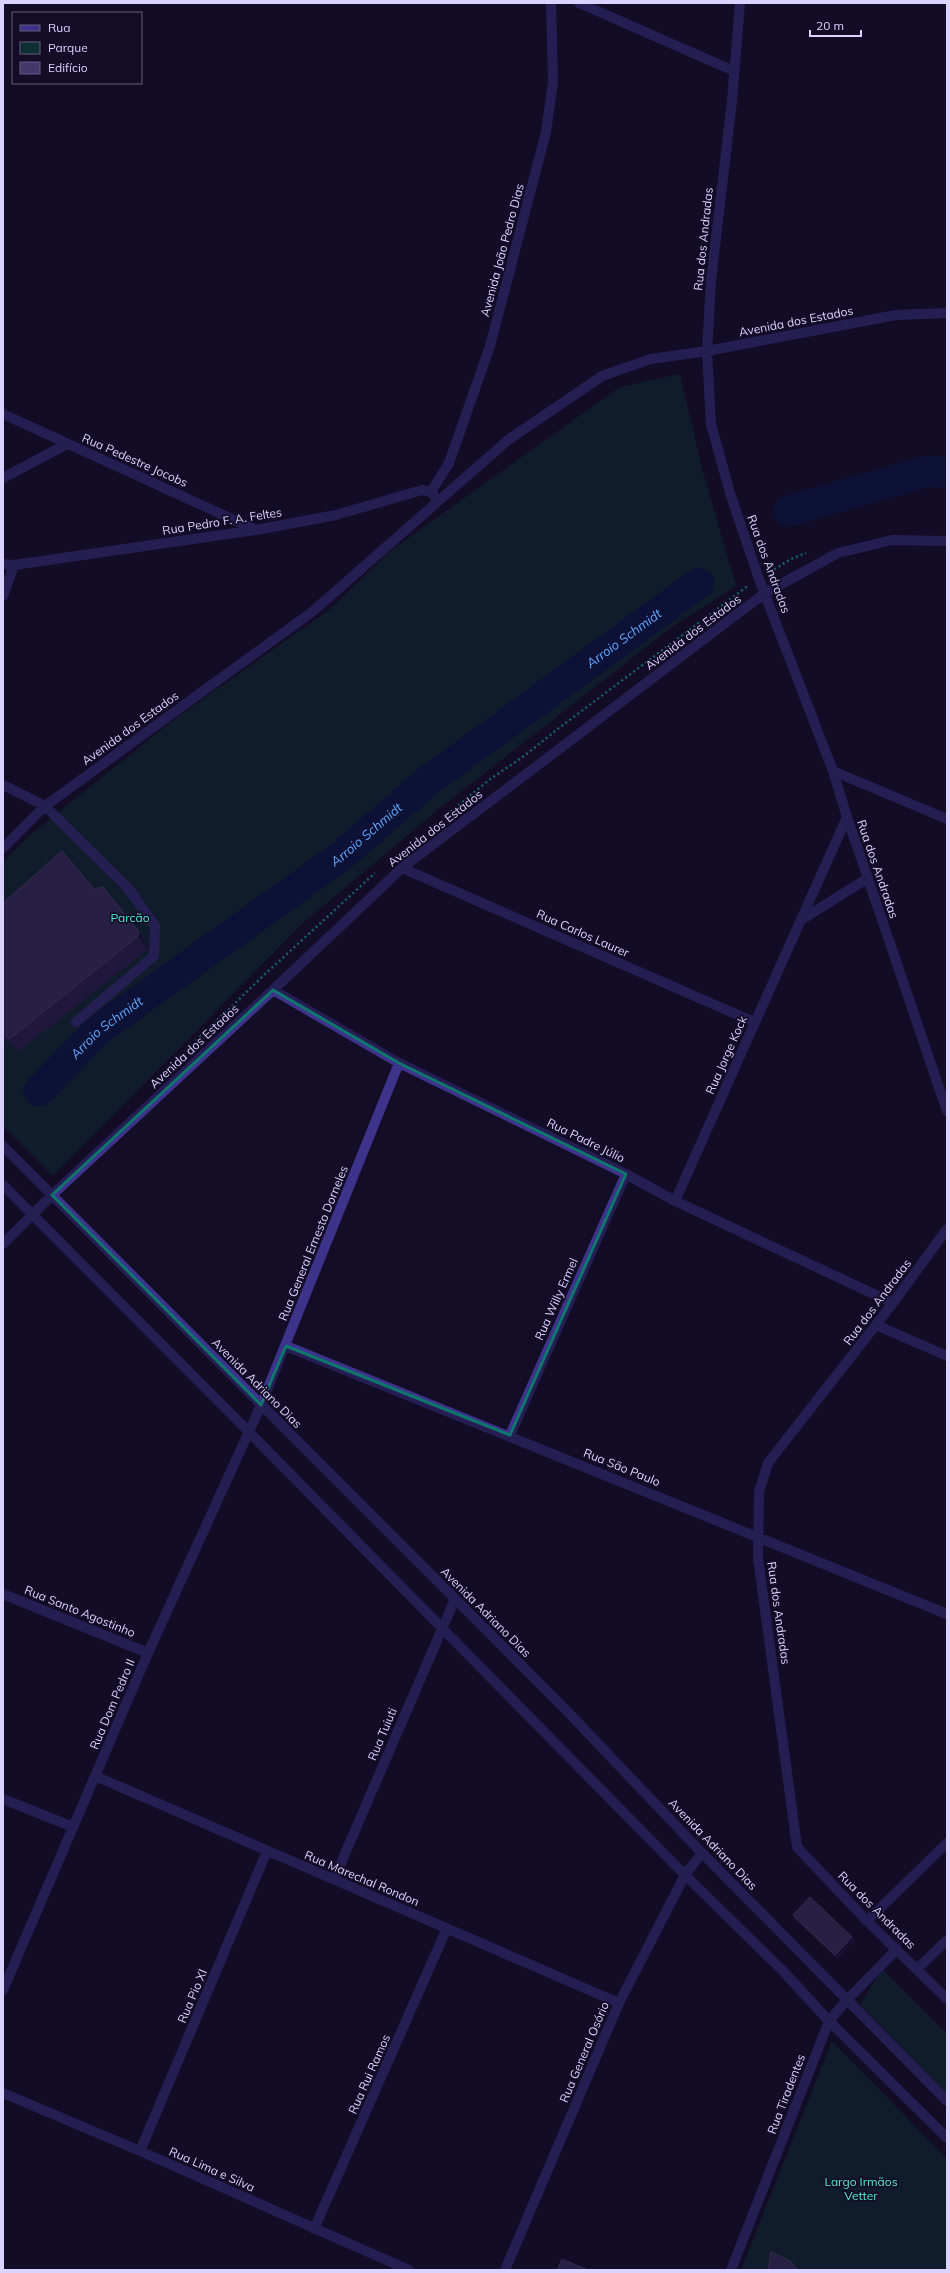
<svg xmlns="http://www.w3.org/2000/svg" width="950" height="2273" font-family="Mulish,sans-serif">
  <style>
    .green { fill: #0f3032 }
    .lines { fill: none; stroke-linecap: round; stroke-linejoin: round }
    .river { stroke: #051848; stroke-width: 31 }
    .path { stroke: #22c1c3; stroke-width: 2.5; stroke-dasharray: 2 3; stroke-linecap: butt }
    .minor { stroke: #3d338b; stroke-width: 10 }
    .wall { fill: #322457 }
    .shaded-wall { fill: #1e133c }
    .building { fill: #443769; stroke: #5c4f80 }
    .marked { fill: none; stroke: #0f766e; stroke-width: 3; stroke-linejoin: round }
    .labels { text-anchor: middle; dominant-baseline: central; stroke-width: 3.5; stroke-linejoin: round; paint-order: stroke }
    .street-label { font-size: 12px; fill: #dbd3ff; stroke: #130d27 }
    .park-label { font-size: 12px; fill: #52ecd1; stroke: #130d27 }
    .water-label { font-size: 13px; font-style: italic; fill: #61a9ff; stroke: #130d27 }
  </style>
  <rect width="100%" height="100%" fill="#130d27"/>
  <path class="green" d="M680 374 702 469 736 586 672 627 441 807 303 923 53 1176 3 1126V862L30 835 172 721 329 610 390 551 620 387Z
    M882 1969 947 2034V2094L860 2005Z
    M832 2041 947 2159V2270H741Z"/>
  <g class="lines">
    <g class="river">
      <path d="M789 511 928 471 947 472"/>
      <path id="s1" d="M39 1091 98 1030 340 857 428 781 699 583"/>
    </g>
    <path class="path" d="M770 572 791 559 806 553
      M447 815 489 780 524 756 559 728 749 585
      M196 1041 263 976 375 873"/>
    <path class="minor" d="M579 3 734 71
      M740 3 732 101 711 281 707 351 711 424 730 493 759 579 833 771 847 817 947 1111
      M3 414 256 530
      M3 478 67 444
      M431 492 449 463 490 346 546 132 553 82 551 3
      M3 564 14 565 256 530 336 515 422 490 431 492 435 497
      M3 596 14 565
      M833 771 947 819
      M3 785 45 806 128 888 155 926 154 956 76 1022
      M3 848 45 806 312 612 508 440 602 376 651 359 707 351 896 315 947 313
      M402 868 754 1022
      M801 920 868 878
      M273 990 399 1063 626 1174 675 1201 893 1303
      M3 1146 567 1711 702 1853 947 2101
      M3 1185 249 1432 685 1875 783 1971 829 2021 947 2138
      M675 1201 847 817
      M947 1229 893 1303 768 1463 759 1492 758 1558 797 1847 867 1921 947 1999
      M3 1244 52 1195 273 990 402 868 765 593 838 553 892 540 947 541
      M876 1325 947 1356
      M286 1346 947 1614
      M510 1435 626 1174
      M3 1594 148 1653
      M95 1776 619 2003
      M3 1799 73 1827
      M334 1879 455 1599
      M867 1921 947 1843
      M917 1969 947 1940
      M3 1990 148 1653 261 1405 399 1063
      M3 2093 140 2151 409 2270
      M140 2151 267 1851
      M314 2229 447 1928
      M505 2270 619 2003 685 1875 702 1853
      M731 2270 829 2021 847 2000 897 1949"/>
  </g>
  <path class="wall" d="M94 889 139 932 148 946V949L18 1052 8 1040 3 1042V903Z
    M793 1915 852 1937 855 1940 838 1959 795 1919Z"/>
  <path class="shaded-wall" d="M139 932 148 946V949L138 936Z
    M852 1937 855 1940 838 1959 835 1955Z"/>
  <path class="building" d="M62 851 94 889 103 887 139 932 138 936 9 1039 3 1032V903Z
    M810 1897 852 1937 835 1955 793 1915Z
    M771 2252 790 2261 798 2270H768Z
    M562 2259 588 2270H557Z"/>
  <path d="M0 0H950V2273H0ZM273 990 399 1063 626 1174 510 1435 286 1346 261 1405 52 1195Z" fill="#130d27" fill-opacity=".55" fill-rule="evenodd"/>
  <path class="marked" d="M273 990 399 1063 626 1174 510 1435 286 1346 261 1405 52 1195Z"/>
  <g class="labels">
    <g class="street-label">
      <text transform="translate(703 239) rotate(-84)">Rua dos Andradas</text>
      <text transform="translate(502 250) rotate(-75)">Avenida João Pedro Dias</text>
      <text transform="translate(796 321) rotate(-11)">Avenida dos Estados</text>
      <text transform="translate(135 460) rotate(24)">Rua Pedestre Jocobs</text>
      <text transform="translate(222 521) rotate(-9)">Rua Pedro F. A. Feltes</text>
      <text transform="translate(769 564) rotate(70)">Rua dos Andradas</text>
      <text transform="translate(693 632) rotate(-37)">Avenida dos Estados</text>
      <text transform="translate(130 728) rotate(-36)">Avenida dos Estados</text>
      <text transform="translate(435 828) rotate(-38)">Avenida dos Estados</text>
      <text transform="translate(878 869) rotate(71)">Rua dos Andradas</text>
      <text transform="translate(583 933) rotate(24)">Rua Carlos Laurer</text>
      <text transform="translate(194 1046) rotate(-43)">Avenida dos Estados</text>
      <text transform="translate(726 1055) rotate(-66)">Rua Jorge Kock</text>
      <text transform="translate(586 1140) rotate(26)">Rua Padre Júlio</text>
      <text transform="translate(313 1243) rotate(-68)">Rua General Ernesto Dorneles</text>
      <text transform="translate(556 1299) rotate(-66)">Rua Willy Ermel</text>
      <text transform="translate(877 1302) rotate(-53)">Rua dos Andradas</text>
      <text transform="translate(257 1383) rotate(45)">Avenida Adriano Dias</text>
      <text transform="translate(622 1467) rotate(22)">Rua São Paulo</text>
      <text transform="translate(80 1611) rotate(22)">Rua Santo Agostinho</text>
      <text transform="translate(486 1612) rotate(45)">Avenida Adriano Dias</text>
      <text transform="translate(779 1613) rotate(82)">Rua dos Andradas</text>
      <text transform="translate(112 1704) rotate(-67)">Rua Dom Pedro II</text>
      <text transform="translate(382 1734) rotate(-67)">Rua Tuiuti</text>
      <text transform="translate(713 1844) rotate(46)">Avenida Adriano Dias</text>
      <text transform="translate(362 1878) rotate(23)">Rua Marechal Rondon</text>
      <text transform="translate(877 1910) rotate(45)">Rua dos Andradas</text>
      <text transform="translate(192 1996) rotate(-67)">Rua Pio XI</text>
      <text transform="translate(584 2052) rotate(-67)">Rua General Osório</text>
      <text transform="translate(369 2074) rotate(-66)">Rua Rui Ramos</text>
      <text transform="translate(786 2094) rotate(-69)">Rua Tiradentes</text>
      <text transform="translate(212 2169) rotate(24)">Rua Lima e Silva</text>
    </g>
    <g class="park-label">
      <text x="130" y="917">Parcão</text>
      <text x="861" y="2181">Largo Irmãos<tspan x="861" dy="14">Vetter</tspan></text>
    </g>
    <g class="water-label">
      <text stroke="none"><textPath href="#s1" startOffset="741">Arroio Schmidt</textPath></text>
      <text stroke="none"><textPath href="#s1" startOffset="417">Arroio Schmidt</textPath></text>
      <text stroke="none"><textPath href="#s1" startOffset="93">Arroio Schmidt</textPath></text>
    </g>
  </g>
  <rect width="950" height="2273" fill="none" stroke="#dbd3ff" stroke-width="8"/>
  <rect x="12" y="12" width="130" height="72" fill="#130d27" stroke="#635c7d"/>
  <rect x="20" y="25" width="20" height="6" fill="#3d338b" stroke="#635c7d"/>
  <text x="48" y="32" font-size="12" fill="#dbd3ff">Rua</text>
  <rect x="20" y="42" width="20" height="12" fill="#0f3032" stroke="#635c7d"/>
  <text x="48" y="52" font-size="12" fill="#dbd3ff">Parque</text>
  <rect x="20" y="62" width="20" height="12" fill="#443769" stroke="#635c7d"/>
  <text x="48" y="72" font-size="12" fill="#dbd3ff">Edifício</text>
  <path d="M810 30v6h51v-6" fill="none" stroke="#dbd3ff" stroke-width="2"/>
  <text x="816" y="30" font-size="12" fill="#dbd3ff" stroke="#130d27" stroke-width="3" paint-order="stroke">20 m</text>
</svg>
